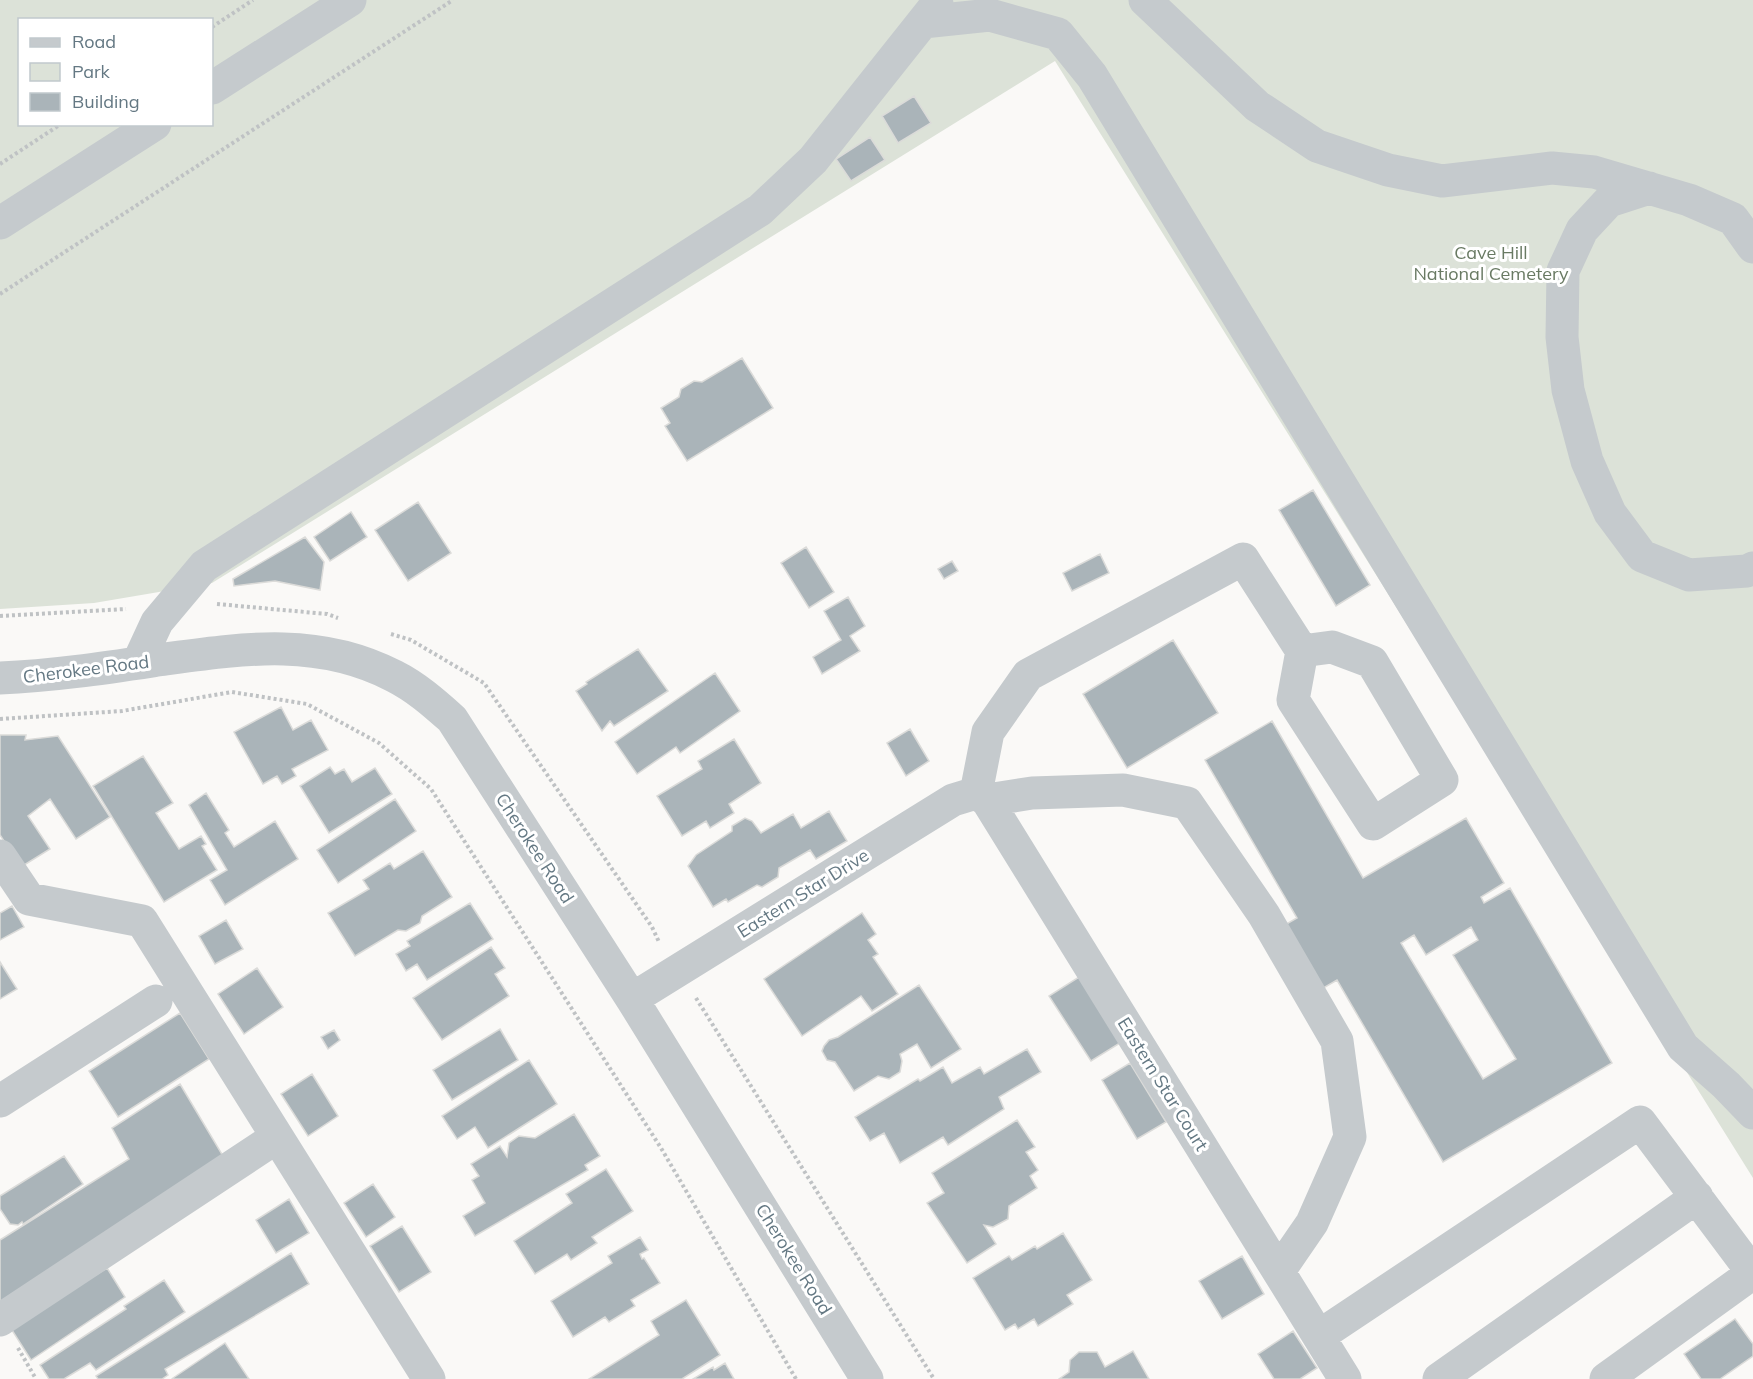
<svg xmlns="http://www.w3.org/2000/svg" width="1753" height="1379" font-family="Mulish,sans-serif">
  <style>
    .green { fill: #dce2d8; fill-rule: evenodd }
    .building { fill: #aab4b9; stroke: #dbdbd9; stroke-width: 1.5; fill-rule: evenodd }
    .lines { fill: none; stroke-linecap: round; stroke-linejoin: round }
    .path { stroke: #bfc2c4; stroke-width: 4; stroke-dasharray: 3 3; stroke-linecap: butt }
    .minor { stroke: #c5cacd; stroke-width: 33 }
    .labels { text-anchor: middle; dominant-baseline: central; stroke-width: 6; stroke-linejoin: round; paint-order: stroke }
    .park-label { font-size: 18px; fill: #697a63; stroke: #fff }
    .street-label { font-size: 18px; fill: #647883; stroke: #fff }
  </style>
  <rect width="100%" height="100%" fill="#faf9f7"/>
  <path class="green" d="M0 0H1753V1178L1055 61 212 583 94 603 0 609ZM20 20H212V124H20Z"/>
  <path class="building" d="M914 96 931 123 898 143 882 116Z
    M870 137 885 160 851 181 836 159Z
    M742 358 773 408 687 461 665 426 670 423 661 408 679 397 681 389 694 381 702 382Z
    M1313 490 1370 585 1336 606 1279 510Z
    M418 502 451 553 408 581 375 530Z
    M351 512 367 537 330 561 314 537Z
    M305 537 324 562 320 590 275 581 234 586 233 579Z
    M806 547 834 592 809 608 781 563Z
    M1100 554 1109 573 1072 591 1063 573Z
    M952 561 958 571 944 579 938 569Z
    M848 597 865 626 850 636 860 651 822 674 813 657 841 640 824 611Z
    M1173 640 1218 713 1127 768 1083 694Z
    M638 649 668 691 614 726 610 721 602 731 576 691 587 684 586 682Z
    M715 673 740 711 680 753 676 747 637 774 615 742Z
    M281 707 293 730 311 720 328 750 292 769 296 776 282 784 277 776 263 784 234 732Z
    M1272 721 1363 878 1466 818 1504 883 1481 897 1484 903 1510 888 1612 1063 1443 1162 1337 980 1313 994 1276 930 1297 918 1205 760ZM1471 927 1478 940 1453 955 1516 1059 1483 1079 1401 943 1414 935 1426 955Z
    M910 729 929 761 906 776 887 743Z
    M0 735H26L25 740 58 736 110 817 76 839 50 799 28 816 50 849 21 867 0 835Z
    M734 739 761 783 729 804 734 813 710 828 706 821 682 836 657 796 702 769 698 761Z
    M143 756 173 803 156 813 179 849 201 836 206 844 202 846 217 870 164 902 93 786Z
    M330 767 335 774 344 769 352 782 375 768 392 794 329 833 300 786Z
    M206 793 229 830 225 833 234 847 275 821 298 859 225 905 210 880 227 870 189 805Z
    M395 799 416 831 338 883 317 850Z
    M829 811 847 841 816 859 810 850 779 868 778 877 762 887 757 885 728 902 726 899 713 907 688 866 696 855 732 831V826L745 818 752 821 761 833 793 814 801 828Z
    M423 851 452 897 422 916 420 923 406 931 398 930 355 956 328 913 369 889 363 880 390 863 394 869Z
    M470 903 493 939 427 980 417 964 406 971 396 954 410 946 407 941Z
    M12 906 24 927 0 940V913Z
    M862 913 876 934 868 940 878 954 873 957 898 994 872 1011 861 996 802 1036 764 979Z
    M226 920 243 949 215 964 199 936Z
    M491 947 505 968 495 974 509 996 442 1040 413 998Z
    M0 962 17 989 0 999Z
    M257 968 283 1007 244 1034 218 994Z
    M1079 977 1120 1043 1091 1061 1049 996Z
    M919 985 961 1049 931 1068 917 1044 900 1054 902 1061 900 1072 889 1079 878 1076 854 1091 835 1062 827 1060 822 1051 824 1046 829 1040 838 1037Z
    M180 1013 209 1059 118 1117 89 1071Z
    M500 1029 518 1060 452 1100 433 1070Z
    M334 1030 340 1040 328 1049 321 1037Z
    M1027 1049 1041 1072 999 1097 1004 1109 948 1145 943 1137 900 1163 884 1133 870 1141 855 1117 918 1079 920 1081 943 1067 952 1083 980 1067 984 1074Z
    M529 1060 557 1104 488 1148 475 1127 457 1139 442 1116Z
    M1130 1063 1166 1122 1137 1139 1102 1080Z
    M312 1074 338 1116 308 1136 281 1094Z
    M180 1084 223 1156 0 1302V1240L129 1159 112 1128Z
    M574 1114 600 1156 585 1165 588 1170 475 1236 463 1216 485 1203 472 1180 479 1176 471 1164 500 1146 507 1157 509 1143 519 1136 535 1138Z
    M1017 1120 1035 1147 1026 1152 1038 1170 1030 1176 1037 1188 1009 1206 1008 1219 993 1227 984 1225 996 1244 967 1263 927 1203 944 1193 932 1173Z
    M64 1156 83 1184 23 1224 22 1222 18 1225 10 1224 0 1209V1196Z
    M606 1169 633 1211 592 1237 597 1243 571 1260 567 1254 535 1274 514 1241 572 1203 566 1194Z
    M373 1184 395 1217 366 1237 344 1203Z
    M289 1199 309 1233 276 1253 256 1220Z
    M402 1226 431 1272 399 1292 370 1246Z
    M1063 1233 1092 1280 1067 1295 1073 1304 1038 1326 1034 1319 1018 1329 1015 1324 1005 1330 973 1278 1009 1256 1012 1260 1035 1246 1037 1249Z
    M640 1237 648 1250 640 1254 642 1259 644 1258 660 1283 631 1300 635 1306 609 1322 605 1317 573 1337 551 1301 612 1263 608 1256Z
    M291 1253 309 1284 165 1369 168 1375 162 1379H98L96 1376Z
    M1242 1256 1264 1294 1222 1319 1199 1281Z
    M107 1268 125 1297 31 1360 10 1327Z
    M164 1280 185 1312 96 1370 90 1363 64 1379H49L40 1365 126 1309 124 1306Z
    M686 1300 720 1355 682 1379H589L659 1335 651 1321Z
    M1735 1319 1753 1344V1356L1720 1379H1701L1684 1354Z
    M1293 1331 1317 1368 1300 1379H1274L1258 1354Z
    M225 1343 249 1379H172L173 1378Z
    M1133 1351 1149 1379H1059L1069 1372 1070 1360 1079 1352H1097L1105 1367Z
    M725 1363 734 1379H693L713 1367 714 1370Z"/>
  <g class="lines">
    <path class="path" d="M212 27 253 0
      M0 164 61 124
      M0 294 453 0
      M217 604 327 614 338 618
      M0 616 126 609
      M391 634 411 640 484 683 652 927 659 942
      M0 719 122 711 232 692 307 704 379 743 431 789 661 1148 796 1379
      M696 998 934 1379
      M18 1348 36 1379"/>
    <path class="minor" d="M1145 0 1257 106 1317 146 1388 170 1442 181 1552 168 1594 172 1689 200 1733 219 1753 247
      M923 22 990 15 1058 34 1092 76 1683 1047 1726 1085 1753 1113
      M212 88 350 0
      M1649 188 1609 201 1582 230 1563 271 1562 337 1568 390 1587 461 1610 513 1642 556 1689 575 1747 571 1753 568
      M0 223 155 124
      M138 663 157 622 204 566 760 210 813 160 937 4
      M0 678C53 676 105 668 158 660 240 649 317 636 394 676 416 687 434 703 452 719L632 999 867 1379
      M976 793 988 732 1028 675 1243 559 1302 651 1293 700 1373 824 1442 780 1372 662 1332 647 1302 651
      M976 793 987 800 1345 1379
      M987 800 1032 793 1123 790 1187 803 1264 915 1337 1041 1350 1137 1312 1223 1279 1271
      M0 856 29 899 142 921 429 1379
      M632 999 953 800 976 793
      M0 1101 156 1001
      M0 1320 277 1137
      M1319 1336 1640 1122 1753 1273
      M1439 1379 1697 1197
      M1606 1379 1753 1273"/>
  </g>
  <g class="labels">
    <g class="park-label">
      <text x="1491" y="252">Cave Hill<tspan x="1491" dy="21">National Cemetery</tspan></text>
    </g>
    <g class="street-label">
      <text transform="translate(86 669) rotate(-7)">Cherokee Road</text>
      <text transform="translate(535 848) rotate(57)">Cherokee Road</text>
      <text transform="translate(803 893) rotate(-32)">Eastern Star Drive</text>
      <text transform="translate(1163 1084) rotate(58)">Eastern Star Court</text>
      <text transform="translate(794 1259) rotate(58)">Cherokee Road</text>
    </g>
  </g>
  <rect x="18" y="18" width="195" height="108" fill="#ffffff" stroke="#c1c9cd" stroke-width="1.5"/>
  <rect x="30" y="38" width="30" height="9" fill="#c5cacd" stroke="#c1c9cd" stroke-width="1.5"/>
  <text x="72" y="48" font-size="18" fill="#647883">Road</text>
  <rect x="30" y="63" width="30" height="18" fill="#dce2d8" stroke="#c1c9cd" stroke-width="1.5"/>
  <text x="72" y="78" font-size="18" fill="#647883">Park</text>
  <rect x="30" y="93" width="30" height="18" fill="#aab4b9" stroke="#c1c9cd" stroke-width="1.5"/>
  <text x="72" y="108" font-size="18" fill="#647883">Building</text>
</svg>
